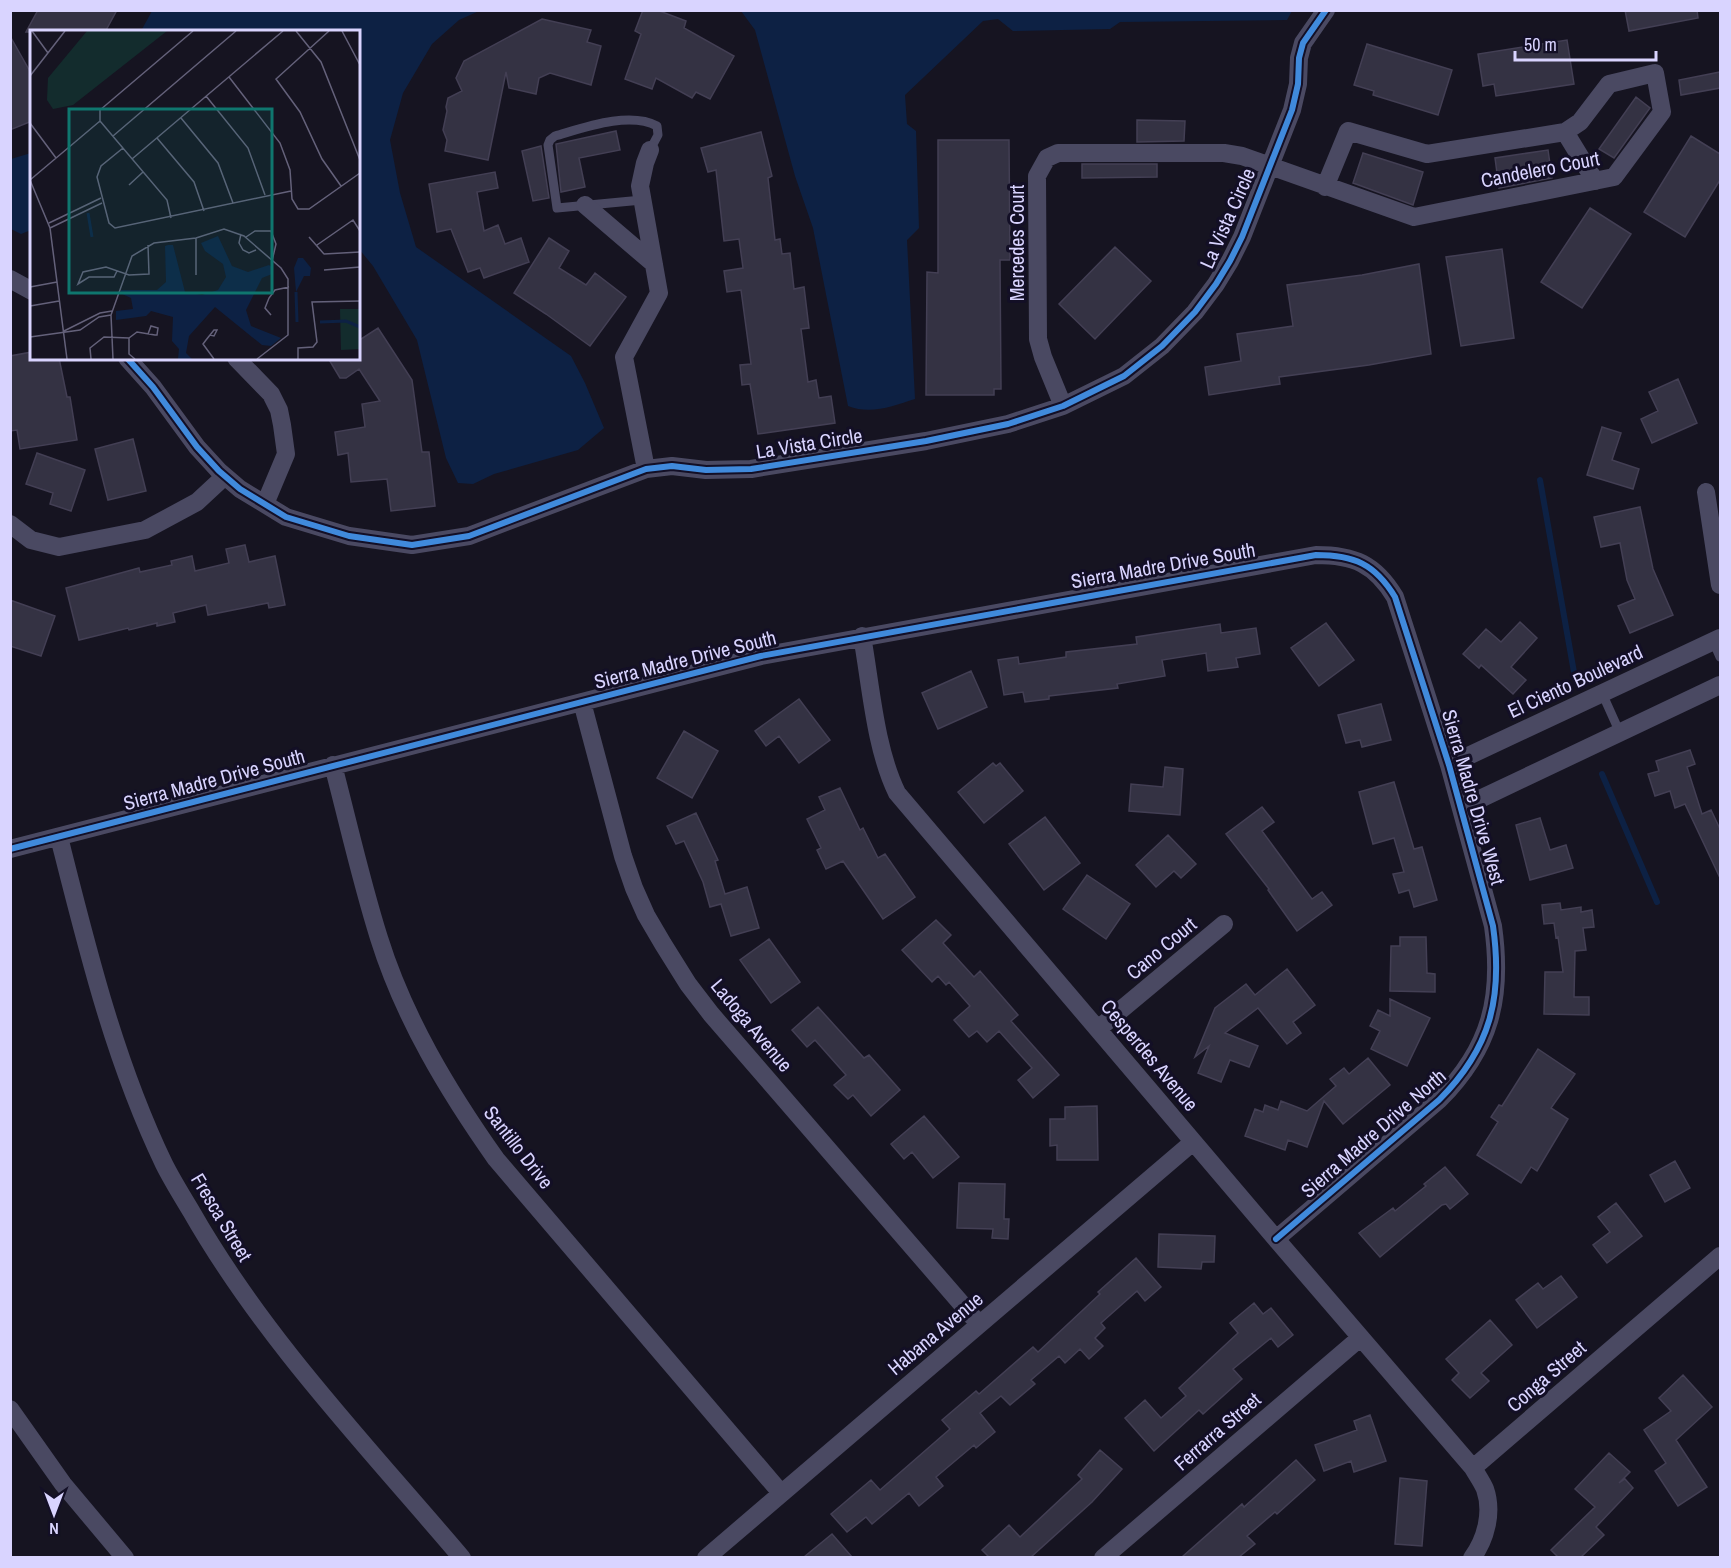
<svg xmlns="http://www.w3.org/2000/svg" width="1731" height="1568" font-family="'Archivo Narrow',sans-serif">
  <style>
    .water { fill: #0d2144 }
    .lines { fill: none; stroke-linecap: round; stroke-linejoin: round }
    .stream { stroke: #0d2144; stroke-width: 6 }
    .building { fill: #343243; stroke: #433f54; stroke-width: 1.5 }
    .lane { stroke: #4a4962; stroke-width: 9 }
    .street { stroke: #4a4962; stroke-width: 18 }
    .cycleway-casing { stroke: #130f26; stroke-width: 10 }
    .cycleway { stroke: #408adc; stroke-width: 6 }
    .labels { text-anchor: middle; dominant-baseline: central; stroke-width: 6; stroke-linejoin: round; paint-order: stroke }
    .street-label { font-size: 20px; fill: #d9d4ff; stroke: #130f26 }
    .inset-river { fill: none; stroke: #0d2144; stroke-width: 3 }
    .inset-road { fill: none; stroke: #64617a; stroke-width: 1.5 }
    .view { fill: #0f766e; fill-opacity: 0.15; stroke: #0f766e; stroke-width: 3 }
    .inset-edge { fill: none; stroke: #d9d4ff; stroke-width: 3 }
  </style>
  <rect width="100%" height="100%" fill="#161421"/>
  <path class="water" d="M152 11H479L459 20 432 44 403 93 390 140 400 193 416 247 571 356 585 383 604 428 578 450 494 474 473 484 458 483 446 458 417 340 373 266 359 249 358 32 141 31Z
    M741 11H1292L1287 20 1120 22 1110 29 1013 31 998 19 983 21 905 95 907 124 916 131 919 228 907 240 915 399C893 406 871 415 848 406L813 228 795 176 755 30Z
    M31 153V230L21 234 11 229V159Z"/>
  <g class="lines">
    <path class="stream" d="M1540 480 1575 678
      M1602 774 1657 902"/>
  </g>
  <path class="building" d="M38 10H117L105 32H26Z
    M643 10H657L686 21 684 28 734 56 710 99 696 92 692 98 656 78 652 89 625 79 641 34 635 31Z
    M1625 10H1697L1698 18 1629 31Z
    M542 19 591 30 587 42 601 46 591 85 550 73 539 78 536 94 509 88 506 72 488 160 445 151 447 140 443 130 447 111 446 107 448 98 462 91 456 78 464 61Z
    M10 36 32 75V121L10 130Z
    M1567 40 1574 84 1496 96 1494 84 1483 86 1478 54Z
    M1367 44 1452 70 1438 115 1373 95 1374 91 1354 85Z
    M1720 72V88L1681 95 1679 80Z
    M1636 97 1650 108 1614 158 1599 149Z
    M1137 120 1185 121 1184 141 1137 142Z
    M616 131 620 150 579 158 585 187 561 192 556 144Z
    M761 132 772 176 768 178 775 240 780 239 782 254 790 253 794 289 804 287 809 328 801 329 808 382 816 380 819 398 831 396 835 423 758 434 750 384 742 385 740 365 751 364 741 290 727 292 724 271 743 268 739 239 724 241 716 170 708 172 701 148Z
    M1691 136 1720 154V180L1685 237 1644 212Z
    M938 140H1009L1010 260H1000L1001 389H994V395H926L927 272 938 273Z
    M541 146 549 198 533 201 522 151Z
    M1548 150 1552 178 1499 188 1495 158Z
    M1363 153 1423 172 1413 205 1353 183Z
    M1082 164H1157V177L1082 178Z
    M495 172 498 188 477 192 484 231 498 225 505 244 521 238 529 262 484 278 480 268 468 272 451 229 437 232 429 184Z
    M1590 208 1631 234 1582 308 1541 282Z
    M549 238 569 251 559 268 586 285 595 273 626 297 590 346 546 314 514 293Z
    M1115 247 1151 281 1095 339 1059 304Z
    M1502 249 1514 338 1461 346 1446 257Z
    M1419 264 1431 354 1369 365 1279 377 1280 384 1209 395 1205 367 1241 361 1237 334 1293 326 1287 285 1362 275Z
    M378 328 412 380 422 452H429L435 506 391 511 387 479 351 482 348 453 338 455 335 432 365 427 362 404 380 401 359 369 346 378H340L328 358H358V341Z
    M32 352V358H59L67 397H70L77 440 20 449 17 430 10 431V356Z
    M1678 379 1697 423 1652 443 1641 419 1658 411 1649 392Z
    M1602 427 1621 433 1612 460 1639 469 1633 489 1587 475Z
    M133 439 146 491 108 500 95 449Z
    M37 453 85 470 71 511 50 504 53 493 26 484Z
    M1640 507 1653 569 1673 615 1630 633 1618 606 1635 599 1627 580 1620 543 1601 547 1594 517Z
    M245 545 249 562 275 556 285 605 269 608 268 603 208 615 206 605 173 613 175 622 157 626V623L129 630 128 628 79 640 66 588 139 568 140 572 172 565 171 561 192 556 195 571 229 563 226 549Z
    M10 600 55 616 41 656 10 646Z
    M1520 622 1537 638 1511 667 1526 680 1513 694 1481 665 1479 668 1463 654 1486 629 1501 642Z
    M1326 623 1354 660 1319 686 1291 648Z
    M1220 624 1221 633 1256 628 1260 654 1236 658 1238 667 1208 671 1206 653 1162 660 1165 676 1117 684 1118 688 1049 696V699L1025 702 1023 692 1004 695 998 660 1018 657 1019 664 1066 657V652L1137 644 1136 637Z
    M971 671 987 707 938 729 922 693Z
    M799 699 830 740 799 763 779 736 766 746 755 731Z
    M1381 704 1391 740 1362 747 1360 740 1346 743 1338 715Z
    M684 731 718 751 692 798 657 778Z
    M1690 750 1695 764 1687 767 1702 814 1711 810 1720 829V878L1685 804 1675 808 1670 791 1655 796 1648 774 1659 771 1656 761Z
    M993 763 996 766 1000 763 1023 791 984 823 958 792Z
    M1165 767 1183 769 1180 815 1129 811 1131 784 1163 787Z
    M1394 782 1414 849 1422 847 1437 900 1414 907 1409 890 1399 893 1393 874 1404 872 1394 838 1373 844 1359 792Z
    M840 788 860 830 863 828 878 858 885 854 915 897 883 919 843 861 826 869 817 850 821 848 807 819 825 810 819 797Z
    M1262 807 1274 822 1262 831 1312 899 1322 892 1332 905 1297 931 1268 890 1269 889 1226 834Z
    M696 813 718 860 715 861 725 894 747 887 759 928 731 936 721 904 710 907 703 882 684 841 676 844 667 826Z
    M1045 817 1080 863 1044 890 1009 844Z
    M1540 818 1550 850 1566 845 1573 868 1530 880 1516 825Z
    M1168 835 1196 864 1181 878 1174 871 1156 887 1136 865Z
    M1087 875 1130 904 1106 939 1063 909Z
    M1560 903 1561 910 1581 907V912L1592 910 1594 927 1583 928 1586 950 1575 951 1574 997H1589V1015L1544 1014 1545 972H1563L1558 937 1556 938 1554 923 1544 924 1542 905Z
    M936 920 951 935 943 943 974 977 980 971 1018 1015 1011 1021 1059 1075 1033 1098 1018 1080 1032 1068 999 1031 987 1042 977 1031 969 1037 954 1020 970 1006 949 982 946 985 938 976 932 982 902 950Z
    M1400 937H1426L1427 973 1435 974V992L1390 991 1391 946H1400Z
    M769 939 800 982 771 1003 740 960Z
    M1287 969 1315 1005 1293 1022 1301 1033 1287 1044 1258 1008 1225 1033 1258 1046 1249 1067 1230 1060 1221 1082 1198 1073 1209 1046 1195 1057 1215 1008 1246 984 1255 995Z
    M1390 999 1430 1018 1407 1066 1371 1049 1380 1031 1370 1026 1378 1010 1390 1016Z
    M818 1007 864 1058 869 1055 900 1090 871 1116 853 1095 848 1099 834 1085 846 1075 815 1040 807 1047 792 1030Z
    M1538 1049 1575 1074 1551 1108 1568 1119 1537 1171 1531 1167 1521 1183 1477 1155 1498 1122 1491 1117 1499 1105 1502 1106Z
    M1368 1058 1390 1085 1343 1124 1324 1101 1307 1147 1288 1140 1285 1150 1245 1136 1255 1109 1263 1112 1265 1105 1278 1110 1281 1101 1307 1111 1336 1086 1330 1079 1344 1068 1349 1074Z
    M1097 1106 1098 1160H1057V1145L1050 1146V1119H1065V1107Z
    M924 1116 959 1157 933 1178 912 1152 904 1159 891 1144Z
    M1675 1161 1690 1188 1665 1202 1650 1175Z
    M1445 1167 1468 1194 1450 1209 1446 1204 1442 1205 1380 1257 1359 1233 1393 1208 1395 1211 1426 1186 1424 1184Z
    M959 1183 1005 1184 1004 1219H1009L1008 1239 992 1238 993 1229 957 1228Z
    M1616 1203 1642 1236 1607 1263 1593 1245 1610 1232 1598 1217Z
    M1159 1234 1215 1236 1214 1262H1202L1201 1269 1158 1267Z
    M1136 1258 1161 1287 1145 1301 1137 1291 1101 1323 1105 1328 1095 1338 1103 1346 1089 1359 1080 1349 1065 1363 1059 1356 1031 1380 1035 1384 1010 1405 1001 1396 980 1413 995 1432 976 1448 974 1445 936 1477 943 1486 919 1506 909 1493 872 1524 866 1517 847 1532 831 1514 871 1480 880 1490 950 1429 942 1420 976 1391 979 1394 1033 1347 1038 1352 1100 1294 1098 1292Z
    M1561 1276 1577 1297 1537 1328 1516 1300 1538 1283 1543 1289Z
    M1254 1303 1263 1314 1271 1308 1293 1335 1278 1347 1271 1338 1233 1369 1242 1379 1203 1414 1199 1410 1154 1451 1125 1418 1145 1400 1161 1418 1186 1396 1179 1388 1238 1333 1230 1323Z
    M1490 1320 1512 1345 1481 1373 1489 1381 1470 1398 1452 1380 1459 1373 1446 1359Z
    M1683 1375 1712 1407 1676 1440 1707 1487 1678 1506 1655 1471 1666 1463 1644 1430 1671 1411 1659 1398Z
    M1370 1415 1386 1461 1354 1472 1351 1461 1324 1471 1315 1445 1357 1430 1354 1421Z
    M1100 1450 1122 1469 1092 1502 1031 1557H989L982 1550 1009 1525 1020 1537 1082 1479 1078 1475Z
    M1609 1453 1630 1472 1619 1483 1625 1479 1633 1488 1596 1527 1604 1535 1581 1557H1558L1551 1550 1595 1507 1575 1489Z
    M1296 1460 1315 1480 1277 1514 1275 1512 1247 1536 1255 1544 1239 1557H1182L1242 1504 1244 1507Z
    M1400 1478 1427 1481 1422 1546 1395 1544Z
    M832 1534 852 1557H804Z"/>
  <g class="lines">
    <path class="lane" d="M642 200 557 208 548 145 550 140 555 136C583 128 629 111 657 126L658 135 650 150
      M1713 641 1720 657
      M1602 693 1620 733"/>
    <path class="street" d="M1565 132 1595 181
      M585 205 654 264
      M10 279 32 291
      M127 358 153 387 197 447 219 471 240 489 286 517 349 536 412 545 469 536 646 469 672 466 706 470 751 469 926 441 1008 424 1063 406 1124 376 1162 346 1195 312 1216 284 1230 261 1242 237 1292 110 1298 84 1299 58 1303 43 1326 10
      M236 358 271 394 279 410 282 425 286 454 265 504
      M1063 406 1043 357 1038 339 1037 176 1047 158 1058 153H1224L1242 156 1414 217 1614 177 1662 112 1655 73 1609 84 1580 122 1565 132 1427 154 1348 131 1325 187
      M646 469 624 357 659 293 640 186 645 163 650 150
      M1706 492 1720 585
      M10 524 31 540 59 547 145 530 197 502 225 476
      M862 636C871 686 875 748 897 793L1276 1239 1473 1468C1477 1475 1482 1482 1485 1489 1493 1512 1486 1539 1472 1558
      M582 702 623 856 634 888 646 915 663 944 688 984 711 1014 979 1324
      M333 765C348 822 361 881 379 938 404 1018 448 1091 496 1159L781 1493
      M1449 765 1720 638
      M1461 808 1720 685
      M59 837C87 948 114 1060 164 1164 172 1180 182 1196 191 1211 264 1339 367 1446 462 1558
      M10 849 761 656 1316 555C1354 555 1375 564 1395 597L1449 765 1493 926C1503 997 1491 1048 1439 1100L1276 1239
      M1098 1029 1224 924
      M10 1409 63 1484 125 1558
      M1473 1468 1720 1256
      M706 1558 1193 1142
      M1103 1558 1360 1338"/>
    <defs>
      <path id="cycleway" d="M127 358 153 387 197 447 219 471 240 489 286 517 349 536 412 545 469 536 646 469 672 466 706 470 751 469 926 441 1008 424 1063 406 1124 376 1162 346 1195 312 1216 284 1230 261 1242 237 1292 110 1298 84 1299 58 1303 43 1326 10
        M10 849 761 656 1316 555C1354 555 1375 564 1395 597L1449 765 1493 926C1503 997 1491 1048 1439 1100L1276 1239"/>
    </defs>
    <use href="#cycleway" class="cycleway-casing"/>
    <use href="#cycleway" class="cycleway"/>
  </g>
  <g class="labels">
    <g class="street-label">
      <text transform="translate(1540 169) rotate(-11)">Candelero Court</text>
      <text transform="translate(1227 218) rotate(-66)">La Vista Circle</text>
      <text transform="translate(1016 243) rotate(-90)">Mercedes Court</text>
      <text transform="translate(809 443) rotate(-9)">La Vista Circle</text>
      <text transform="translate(1163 565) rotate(-10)">Sierra Madre Drive South</text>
      <text transform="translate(685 659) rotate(-14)">Sierra Madre Drive South</text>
      <text transform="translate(1575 681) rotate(-25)">El Ciento Boulevard</text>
      <text transform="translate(214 779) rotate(-15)">Sierra Madre Drive South</text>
      <text transform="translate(1474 797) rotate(74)">Sierra Madre Drive West</text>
      <text transform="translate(1161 948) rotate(-40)">Cano Court</text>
      <text transform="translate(752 1025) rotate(50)">Ladoga Avenue</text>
      <text transform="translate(1150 1055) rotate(50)">Cesperdes Avenue</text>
      <text transform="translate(1373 1133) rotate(-41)">Sierra Madre Drive North</text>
      <text transform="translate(519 1147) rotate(52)">Santillo Drive</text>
      <text transform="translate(222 1217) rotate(59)">Fresca Street</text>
      <text transform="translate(935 1333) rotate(-40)">Habana Avenue</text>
      <text transform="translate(1546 1376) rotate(-41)">Conga Street</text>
      <text transform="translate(1217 1431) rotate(-41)">Ferrarra Street</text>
    </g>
  </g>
  <g transform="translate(30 30)">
    <rect width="330" height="330" fill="#161421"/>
    <path d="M57 1H137L43 75 23 79 17 70 18 48ZM310 279H330V319L311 320Z" fill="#132c2d"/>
    <path d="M188 206 202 236 218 242 239 235 243 238 242 244 232 248 216 280 221 296 251 308 241 316 232 315 185 277 159 306 156 323 162 329H148L149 319 142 311 143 287 121 281 116 286 86 290V281L103 279 101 268 90 263 91 260H127L136 252 135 216 138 215H143L155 262 172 265 188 260 196 247 193 234 175 221 171 213ZM268 228H273L281 238 280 246H274L266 262 264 238Z" fill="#0d2144"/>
    <path class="inset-river" d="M58 183 62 207M266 262 267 292M290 292 316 291 330 297"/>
    <path class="inset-road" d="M2 1 18 23M266 1 291 32 330 130M299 1 246 49 270 82 292 129 311 156M312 1 330 35M0 46 35 1M199 47 250 113 260 140 262 169 268 179H279L330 143M176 66 218 118 235 165M151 88 188 133 203 173M70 91V80L163 1M70 91 137 170 141 188M0 93 26 128M83 106 206 1M127 108 164 152 174 181M93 118 71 136 67 147 79 193 85 198 261 161M102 129 253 1M0 150 70 91M0 150 20 198 37 329M99 155 113 142M19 193 71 168M20 198 72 173M211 204 209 213 213 220 219 223 226 220M216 207 225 201H241L246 214 242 231M279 207 294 224M287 215 323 190 330 201M294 224 330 222M294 240 330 237M87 241 84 247H59L48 254 53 242 76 237 99 245 119 244 118 215M166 245V208M0 257 27 252M0 276 29 271M241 285 235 278 239 268 245 260 259 257M34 301 70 283 82 281M180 305 184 306 187 300H184L176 310 173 314 184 329M0 307 50 300 69 287 81 285M99 308 107 302 125 305H127L128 298 121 296 118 304M99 308V324L105 329M61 329 60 318 74 307 99 308M83 329 81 285 102 226 124 213 166 208 194 199 214 206 251 238 258 249V305L227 329M268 329V318L283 317 287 312 282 272 330 271"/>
    <path class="view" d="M39 79H242V263H39Z"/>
    <rect width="330" height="330" class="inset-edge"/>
  </g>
  <rect width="1731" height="1568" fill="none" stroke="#d9d4ff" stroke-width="24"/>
  <g transform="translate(54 1514) rotate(180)" stroke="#130f26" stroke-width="4.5" paint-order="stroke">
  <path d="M0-4.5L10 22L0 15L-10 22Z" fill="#d9d4ff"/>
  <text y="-9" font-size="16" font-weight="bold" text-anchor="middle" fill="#d9d4ff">N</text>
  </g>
  <path d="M1515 51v9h141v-9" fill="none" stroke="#d9d4ff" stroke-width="3"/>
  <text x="1524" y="51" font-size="18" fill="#d9d4ff" stroke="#130f26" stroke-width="4.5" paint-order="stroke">50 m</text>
</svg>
